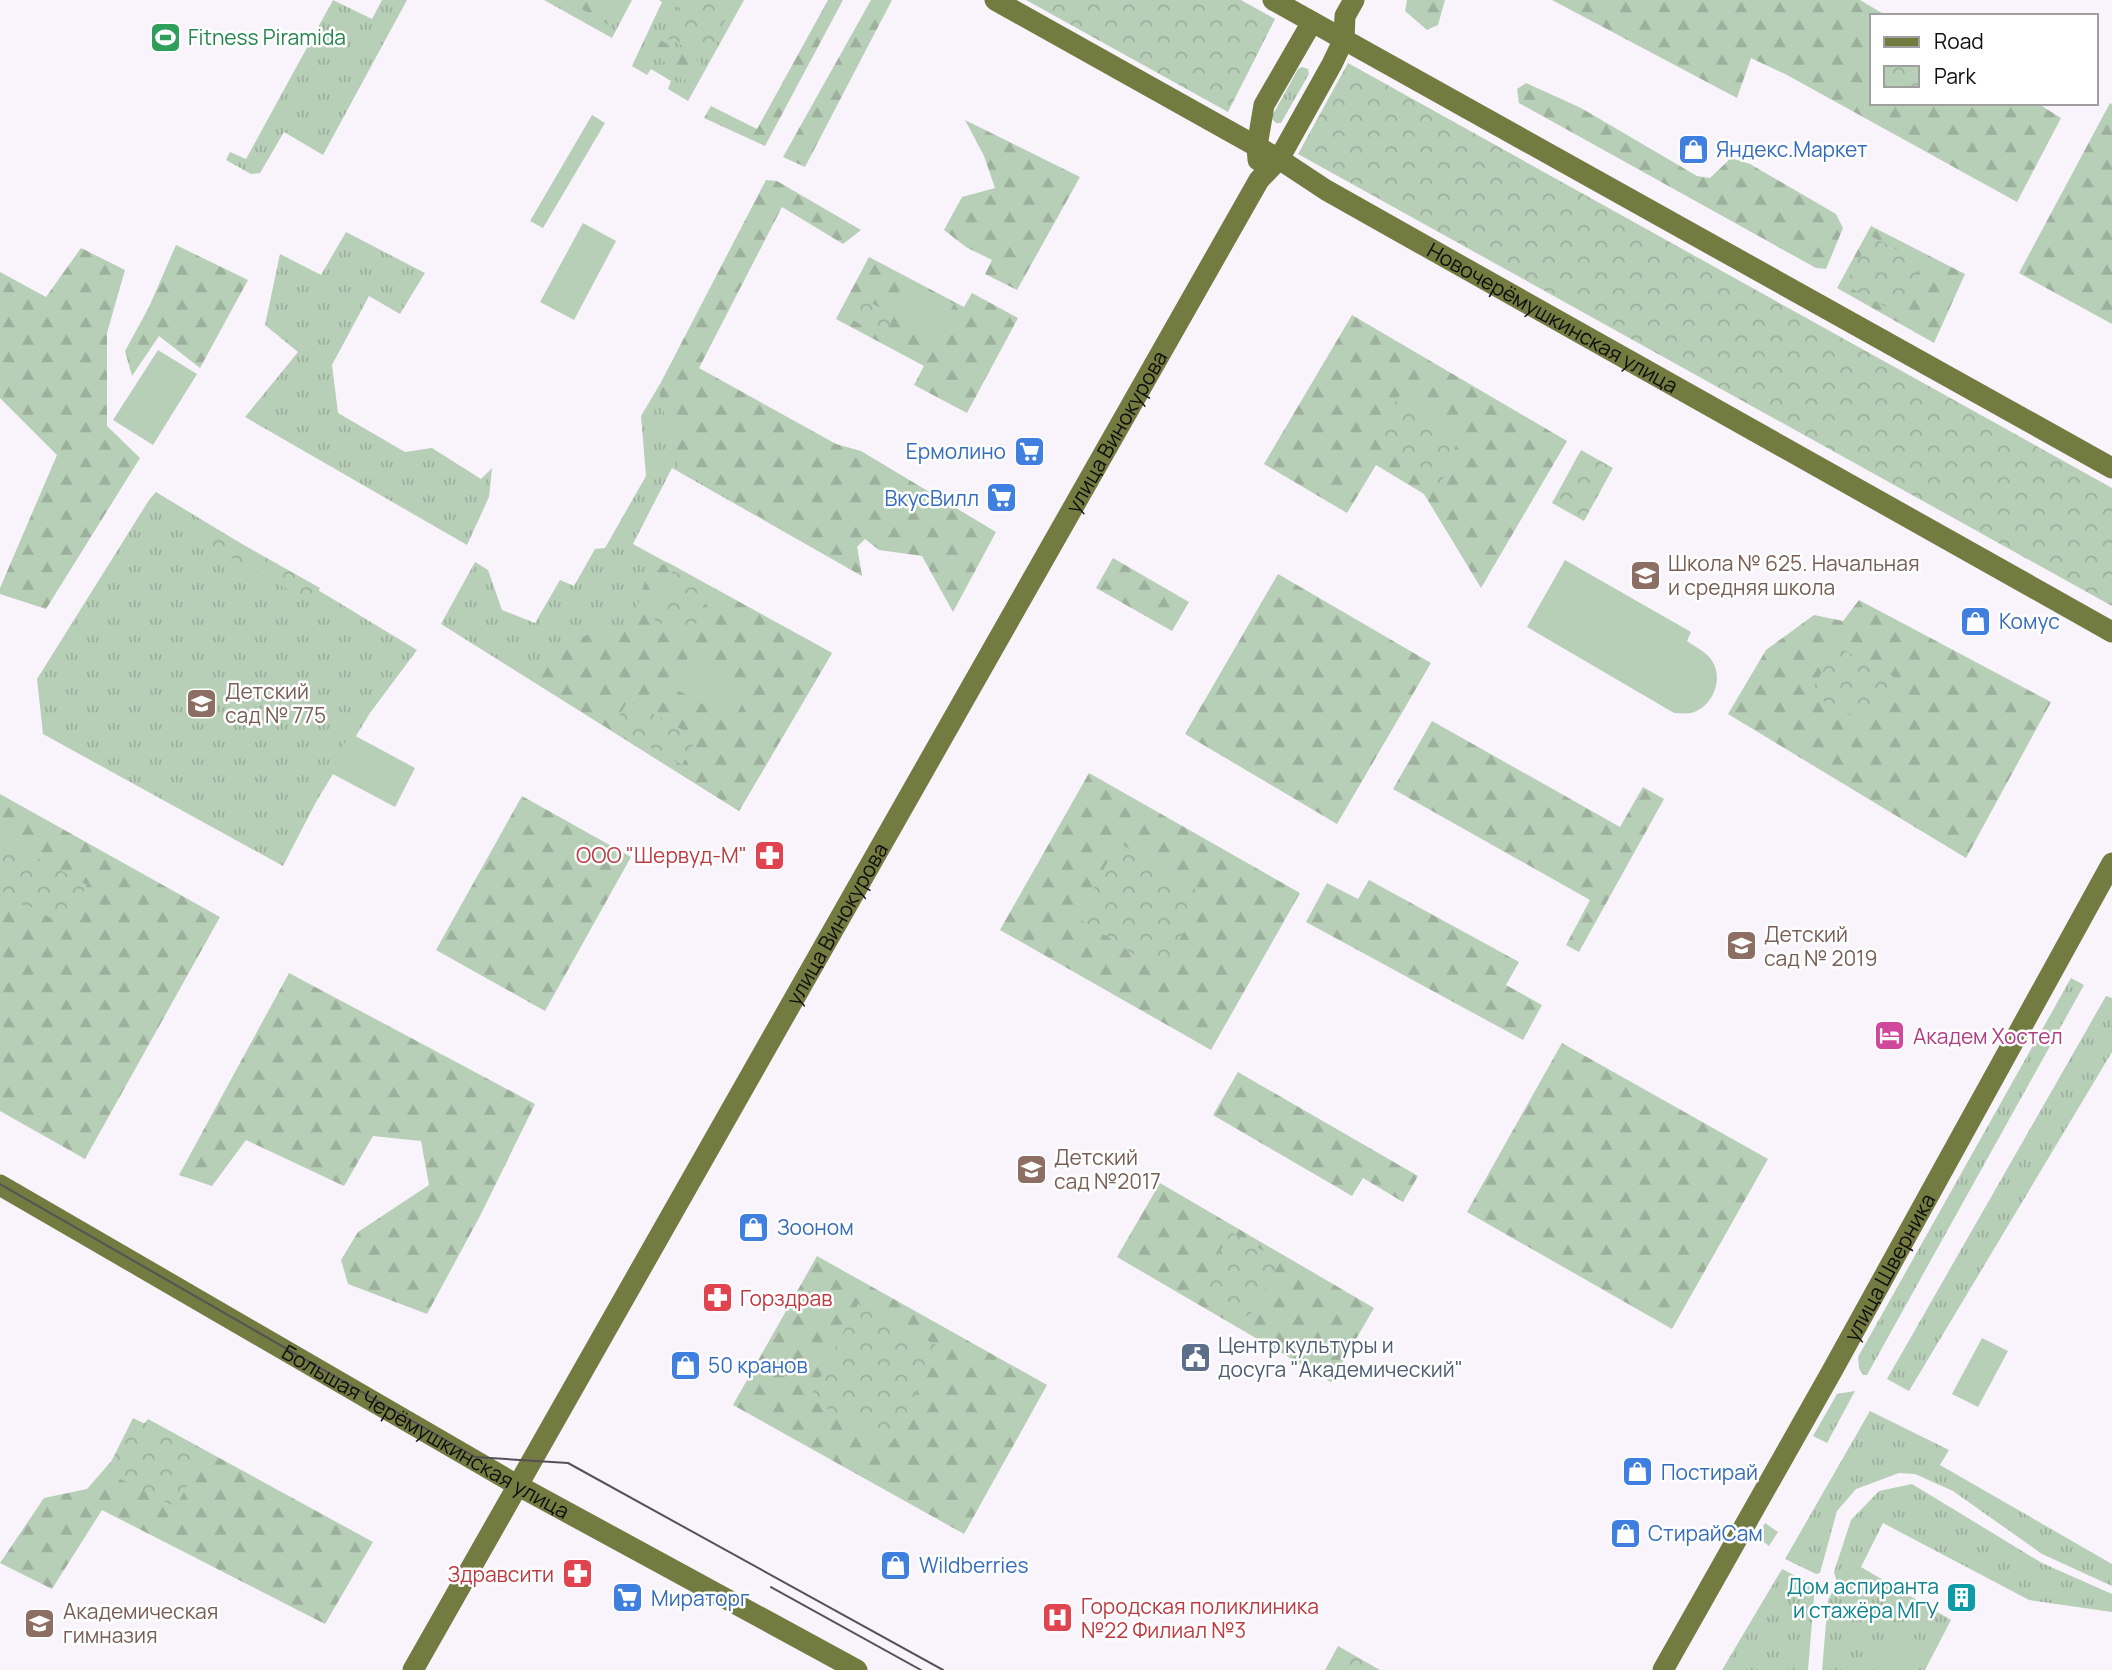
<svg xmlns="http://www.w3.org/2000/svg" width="2112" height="1670" font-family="Manrope,sans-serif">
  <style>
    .grass { fill: url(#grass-tufts) }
    .forest { fill: url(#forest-firs) }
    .park { fill: url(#park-crowns) }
    .garden { fill: #b7ceb7 }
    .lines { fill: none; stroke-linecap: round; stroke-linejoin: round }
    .secondary { stroke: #727b40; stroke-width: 21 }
    .tram { stroke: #545256; stroke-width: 2 }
    .labels { text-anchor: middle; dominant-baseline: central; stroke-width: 5; stroke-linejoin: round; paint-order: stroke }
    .leisure-label { font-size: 21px; fill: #27864d; stroke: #fff; text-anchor: start }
    .shop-label { font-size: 21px; fill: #366cbe; stroke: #fff; text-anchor: start }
    .street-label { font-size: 21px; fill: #0f0e10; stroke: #fff }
    .education-label { font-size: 21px; fill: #785e54; stroke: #fff; text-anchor: start }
    .health-label { font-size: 21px; fill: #be3a42; stroke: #fff; text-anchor: end }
    .hotel-label { font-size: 21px; fill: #b23c85; stroke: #fff; text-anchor: start }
    .service-label { font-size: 21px; fill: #4e5e75; stroke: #fff; text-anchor: start }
    .culture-label { font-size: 21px; fill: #0d838f; stroke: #fff; text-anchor: end }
  </style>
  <defs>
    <pattern id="grass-tufts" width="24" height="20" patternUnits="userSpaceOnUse" patternTransform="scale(1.75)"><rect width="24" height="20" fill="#b7ceb7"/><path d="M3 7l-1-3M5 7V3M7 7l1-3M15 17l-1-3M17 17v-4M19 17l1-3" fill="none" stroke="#9cb09c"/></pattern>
    <pattern id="forest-firs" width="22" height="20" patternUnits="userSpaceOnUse" patternTransform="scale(1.75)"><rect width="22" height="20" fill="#b7ceb7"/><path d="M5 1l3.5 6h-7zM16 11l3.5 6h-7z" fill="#9cb09c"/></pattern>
    <pattern id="park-crowns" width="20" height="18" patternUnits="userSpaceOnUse" patternTransform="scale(1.75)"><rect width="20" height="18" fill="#b7ceb7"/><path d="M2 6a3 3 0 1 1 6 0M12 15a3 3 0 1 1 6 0" fill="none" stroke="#9cb09c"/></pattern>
  </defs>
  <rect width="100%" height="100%" fill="#f9f4fc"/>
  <path class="grass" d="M333 0 372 19 382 0H407L323 155 284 132 260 173 251 174 226 160 230 152 246 159Z
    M544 0H632L612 38Z
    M659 0H744L688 101 668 89 671 81 651 69 647 75 632 66 662 2Z
    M1302 67 1308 69 1309 74 1281 123H1276L1271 118 1298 69Z
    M346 232 425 273 400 314 369 296 332 365 338 413 405 452 432 448 481 479 492 468 489 497 467 545 245 417 298 352 265 325 280 254 321 275Z
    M660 384 857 547 862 576 672 468 633 544 832 653 739 811 441 624 475 562 488 570 502 610 535 623 560 580 574 586 595 549 605 548 646 476 641 416Z
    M156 492 417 650 370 713 316 802 283 866 43 734 37 679 149 500Z
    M2071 978 2084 985 1867 1375H1863L1859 1368 1858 1357Z
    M2106 996 2112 998V1052L1909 1391 1887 1379Z
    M1855 1391 1827 1443 1813 1436 1837 1394Z
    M1870 1411 1949 1450 1940 1465 2112 1564V1586L2042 1554 1953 1491 1915 1474 1899 1473 1856 1489 1837 1511 1820 1573 1816 1574 1785 1559Z
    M1912 1484 2042 1563 2112 1594V1612L2029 1600 1883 1523 1861 1567 1951 1620 1925 1670H1822L1828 1600 1837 1583 1834 1572 1851 1520 1879 1491Z
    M1765 1523 1778 1532 1769 1546 1757 1537Z
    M1782 1569 1815 1586 1808 1670H1722Z"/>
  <path class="forest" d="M566 0H612L609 25Z
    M828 0H843L765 146 704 118 711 106 757 129Z
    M871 0H892L805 167 783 157Z
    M1407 0H1445L1438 25 1427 30 1405 11Z
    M1552 0H1860L1887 16H1872V103H2037L2061 118 2017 202 1787 75 1751 58 1737 98Z
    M660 40 702 63 682 83 678 71 654 54Z
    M1526 83 1581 108 1697 176 1710 178 1731 158 1750 164 1836 214 1843 228 1826 269 1816 268 1519 103 1517 89Z
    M2110 103 2112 104V324L2019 273Z
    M965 120 1080 177 1017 290 985 274 992 260 966 247 944 230 962 197 995 188 984 156Z
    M766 180 777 181 861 230 843 244 782 207 699 368 836 444 861 451 996 532 953 612 922 556 879 550 865 539 857 547 862 576 678 469 658 388Z
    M1871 226 1965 274 1934 343 1837 288Z
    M176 245 248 280 200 368 159 336 132 376 125 351 149 307Z
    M81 248 125 270 107 333V426L140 458 46 609 0 594V588L57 455 0 398V272L46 297Z
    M869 257 964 307 972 293 1018 318 967 413 914 385 924 366 836 319Z
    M1352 315 1567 441 1481 588 1424 494 1376 465 1347 513 1264 464Z
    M1113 558 1189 602 1172 631 1096 588Z
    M667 562 832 653 739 811 533 681 545 650 599 631 630 632 647 574Z
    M1278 574 1431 663 1337 824 1185 734Z
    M1859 600 2051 702 1966 858 1728 714 1766 650 1814 615 1843 621Z
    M1432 721 1620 827 1643 787 1664 799 1579 952 1566 945 1590 900 1393 789Z
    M1089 773 1300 893 1211 1050 1000 930Z
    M0 794 220 917 85 1159 0 1111Z
    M522 796 631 857 545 1011 436 950Z
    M1369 880 1519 962 1506 985 1542 1005 1523 1040 1306 922 1327 883 1358 899Z
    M289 973 535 1104 480 1216 427 1314 348 1284 341 1260 358 1232 429 1185 421 1141 373 1136 344 1186 246 1140 212 1186 179 1175Z
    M1562 1043 1768 1159 1672 1329 1467 1212Z
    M1238 1072 1418 1176 1403 1202 1363 1178 1352 1196 1213 1115Z
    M1160 1183 1374 1308 1331 1382 1117 1257Z
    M817 1256 1047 1385 964 1534 733 1405Z
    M148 1419 373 1542 325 1624 102 1510 52 1589 0 1563 44 1498 87 1489Z"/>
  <path class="park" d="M682 0H736L706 58 663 36Z
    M1026 0H1241L1275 19 1228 112Z
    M1348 63 2112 488V606L1298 154Z
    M1871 236 1922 263 1896 312 1845 285Z
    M864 299 894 315 882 336 853 320Z
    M1402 391 1458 440 1438 492 1374 438Z
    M1581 450 1613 468 1584 521 1552 503Z
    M210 526 320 588 312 603 202 541Z
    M673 571 712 591 689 638 649 617Z
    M1836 646 1893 676 1867 724 1810 694Z
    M628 700 697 738 682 765 613 727Z
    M0 837 87 885 65 926 0 890Z
    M1118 842 1206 896 1160 971 1078 918Z
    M1231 1232 1281 1261 1249 1317 1199 1288Z
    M858 1304 940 1347 892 1442 809 1399Z
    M133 1418 204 1453 176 1507 106 1472Z
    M1338 1646 1380 1670H1325Z"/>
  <path class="garden" d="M592 115 605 123 543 228 530 221Z
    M583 223 616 241 574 320 540 302Z
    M906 279 954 304 938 333 891 308Z
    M158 350 197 374 153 445 113 420Z
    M1565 560 1691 632 1687 641C1694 646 1704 651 1710 658 1725 676 1714 707 1691 713 1686 714 1680 713 1674 713L1527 627Z
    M690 654 751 688 733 721 672 687Z
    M350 733 415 768 395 807 329 772Z
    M1982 1338 2008 1351 1978 1407 1952 1394Z
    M1894 1629 1928 1645 1917 1670H1875Z"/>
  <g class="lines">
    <g class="secondary">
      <path id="s1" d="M995 0 1279 159 1326 190 1420 243 2112 632"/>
      <path d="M1273 0 2112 468"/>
      <path d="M1258 160 1257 146 1264 105 1312 22"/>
      <path id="s2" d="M0 1185 517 1485 857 1670"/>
      <path id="s3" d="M413 1670 1259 180 1279 159 1332 64 1344 39 1345 16 1354 0"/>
      <path id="s4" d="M1663 1670 1832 1371 2112 863"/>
    </g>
    <path class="tram" d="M0 1184 475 1457 568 1463 943 1670
      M771 1587 921 1670"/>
  </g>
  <defs>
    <symbol id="stadium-square" viewBox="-11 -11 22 22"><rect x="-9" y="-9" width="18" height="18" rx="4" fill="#2e9e5b" stroke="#fff"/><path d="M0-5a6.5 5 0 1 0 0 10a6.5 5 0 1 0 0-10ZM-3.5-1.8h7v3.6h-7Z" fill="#fff"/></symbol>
    <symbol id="shop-square" viewBox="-11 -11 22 22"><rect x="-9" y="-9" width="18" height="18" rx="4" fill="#3f7fe0" stroke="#fff"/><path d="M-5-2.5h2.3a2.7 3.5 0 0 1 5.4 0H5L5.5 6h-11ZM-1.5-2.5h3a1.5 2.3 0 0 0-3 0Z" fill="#fff"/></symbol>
    <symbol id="supermarket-square" viewBox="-11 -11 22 22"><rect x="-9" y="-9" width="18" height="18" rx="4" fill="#3f7fe0" stroke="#fff"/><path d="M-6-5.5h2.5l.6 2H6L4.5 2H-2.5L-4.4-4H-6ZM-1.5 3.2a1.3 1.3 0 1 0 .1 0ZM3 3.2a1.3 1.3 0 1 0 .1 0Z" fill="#fff"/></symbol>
    <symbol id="school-square" viewBox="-11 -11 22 22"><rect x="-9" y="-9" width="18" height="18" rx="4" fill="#8d6e63" stroke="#fff"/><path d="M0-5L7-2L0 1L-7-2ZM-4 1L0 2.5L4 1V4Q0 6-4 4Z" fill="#fff"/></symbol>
    <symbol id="pharmacy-square" viewBox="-11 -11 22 22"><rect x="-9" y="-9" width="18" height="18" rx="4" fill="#e0444e" stroke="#fff"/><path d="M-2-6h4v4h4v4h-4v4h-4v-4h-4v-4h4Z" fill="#fff"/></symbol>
    <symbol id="hotel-square" viewBox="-11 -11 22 22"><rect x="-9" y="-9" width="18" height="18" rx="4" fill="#d1479c" stroke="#fff"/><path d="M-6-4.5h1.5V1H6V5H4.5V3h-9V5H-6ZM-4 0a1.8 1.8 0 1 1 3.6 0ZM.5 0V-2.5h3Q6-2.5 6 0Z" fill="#fff"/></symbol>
    <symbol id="civic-square" viewBox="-11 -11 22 22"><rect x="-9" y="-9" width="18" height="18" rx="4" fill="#5c6f8a" stroke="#fff"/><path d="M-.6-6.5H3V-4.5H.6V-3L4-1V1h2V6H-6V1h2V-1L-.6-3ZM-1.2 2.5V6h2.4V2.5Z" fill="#fff"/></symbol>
    <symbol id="building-square" viewBox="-11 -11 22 22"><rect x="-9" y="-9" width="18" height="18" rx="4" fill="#0f9aa8" stroke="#fff"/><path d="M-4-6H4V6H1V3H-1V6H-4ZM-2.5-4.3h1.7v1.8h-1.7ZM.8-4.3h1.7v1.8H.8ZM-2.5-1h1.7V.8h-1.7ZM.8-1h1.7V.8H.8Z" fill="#fff"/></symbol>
    <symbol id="hospital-square" viewBox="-11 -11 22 22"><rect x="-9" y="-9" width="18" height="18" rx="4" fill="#e0444e" stroke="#fff"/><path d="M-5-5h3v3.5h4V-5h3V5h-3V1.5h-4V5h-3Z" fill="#fff"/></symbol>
  </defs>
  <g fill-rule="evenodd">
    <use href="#stadium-square" x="148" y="20" width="35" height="35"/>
    <use href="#shop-square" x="1676" y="132" width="35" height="35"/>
    <use href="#supermarket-square" x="1012" y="434" width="35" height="35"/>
    <use href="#supermarket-square" x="984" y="480" width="35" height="35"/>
    <use href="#school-square" x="1628" y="558" width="35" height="35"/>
    <use href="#shop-square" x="1958" y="604" width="35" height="35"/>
    <use href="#school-square" x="184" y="686" width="35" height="35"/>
    <use href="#pharmacy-square" x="752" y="838" width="35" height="35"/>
    <use href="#school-square" x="1724" y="928" width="35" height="35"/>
    <use href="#hotel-square" x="1872" y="1018" width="35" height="35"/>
    <use href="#school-square" x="1014" y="1152" width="35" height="35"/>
    <use href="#shop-square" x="736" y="1210" width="35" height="35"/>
    <use href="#pharmacy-square" x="700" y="1280" width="35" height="35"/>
    <use href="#civic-square" x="1178" y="1340" width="35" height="35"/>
    <use href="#shop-square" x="668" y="1348" width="35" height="35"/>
    <use href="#shop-square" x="1620" y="1454" width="35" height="35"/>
    <use href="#shop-square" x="1608" y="1516" width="35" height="35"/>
    <use href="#shop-square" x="878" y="1548" width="35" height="35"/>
    <use href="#pharmacy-square" x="560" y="1556" width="35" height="35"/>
    <use href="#supermarket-square" x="610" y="1580" width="35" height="35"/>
    <use href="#building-square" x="1944" y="1580" width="35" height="35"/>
    <use href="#hospital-square" x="1040" y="1600" width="35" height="35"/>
    <use href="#school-square" x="22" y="1606" width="35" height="35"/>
  </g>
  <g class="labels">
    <g class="leisure-label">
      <text x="188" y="37">Fitness Piramida</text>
    </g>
    <g class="shop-label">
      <text x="1716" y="149">Яндекс.Маркет</text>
      <text x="1006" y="451" text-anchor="end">Ермолино</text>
      <text x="979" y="498" text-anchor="end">ВкусВилл</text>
      <text x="1999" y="621">Комус</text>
      <text x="777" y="1227">Зооном</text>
      <text x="708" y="1365">50 кранов</text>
      <text x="1661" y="1472">Постирай</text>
      <text x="1648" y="1533">СтирайСам</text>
      <text x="919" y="1565">Wildberries</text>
      <text x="651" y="1598">Мираторг</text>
    </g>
    <g class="street-label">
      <text stroke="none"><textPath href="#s1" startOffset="642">Новочерёмушкинская улица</textPath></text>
      <text stroke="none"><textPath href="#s3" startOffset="1424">улица Винокурова</textPath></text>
      <text stroke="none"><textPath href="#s3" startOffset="858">улица Винокурова</textPath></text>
      <text stroke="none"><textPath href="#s4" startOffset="462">улица Шверника</textPath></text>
      <text stroke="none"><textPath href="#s2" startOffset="492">Большая Черёмушкинская улица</textPath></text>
    </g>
    <g class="education-label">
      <text x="1668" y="563">Школа № 625. Начальная<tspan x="1668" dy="24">и средняя школа</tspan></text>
      <text x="225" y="691">Детский<tspan x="225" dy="24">сад № 775</tspan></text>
      <text x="1764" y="934">Детский<tspan x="1764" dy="24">сад № 2019</tspan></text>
      <text x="1054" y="1157">Детский<tspan x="1054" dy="24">сад №2017</tspan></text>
      <text x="63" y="1611">Академическая<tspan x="63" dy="24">гимназия</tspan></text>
    </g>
    <g class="health-label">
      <text x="747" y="855">ООО "Шервуд-М"</text>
      <text x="740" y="1298" text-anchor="start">Горздрав</text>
      <text x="554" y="1574">Здравсити</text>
      <text x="1081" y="1606" text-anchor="start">Городская поликлиника<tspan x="1081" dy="24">№22 Филиал №3</tspan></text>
    </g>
    <g class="hotel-label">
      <text x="1913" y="1036">Академ Хостел</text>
    </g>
    <g class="service-label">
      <text x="1218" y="1345">Центр культуры и<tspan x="1218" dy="24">досуга "Академический"</tspan></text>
    </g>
    <g class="culture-label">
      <text x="1939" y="1586">Дом аспиранта<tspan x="1939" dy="24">и стажёра МГУ</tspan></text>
    </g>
  </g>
  <rect x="1870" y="14" width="228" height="91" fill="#ffffff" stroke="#9f9f9f" stroke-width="2"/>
  <rect x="1884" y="37" width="35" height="10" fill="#727b40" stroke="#9f9f9f" stroke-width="2"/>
  <text x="1934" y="49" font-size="21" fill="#0f0e10">Road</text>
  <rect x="1884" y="66" width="35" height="21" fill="url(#park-crowns)" stroke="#9f9f9f" stroke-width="2"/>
  <text x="1934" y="84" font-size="21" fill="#0f0e10">Park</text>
</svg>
